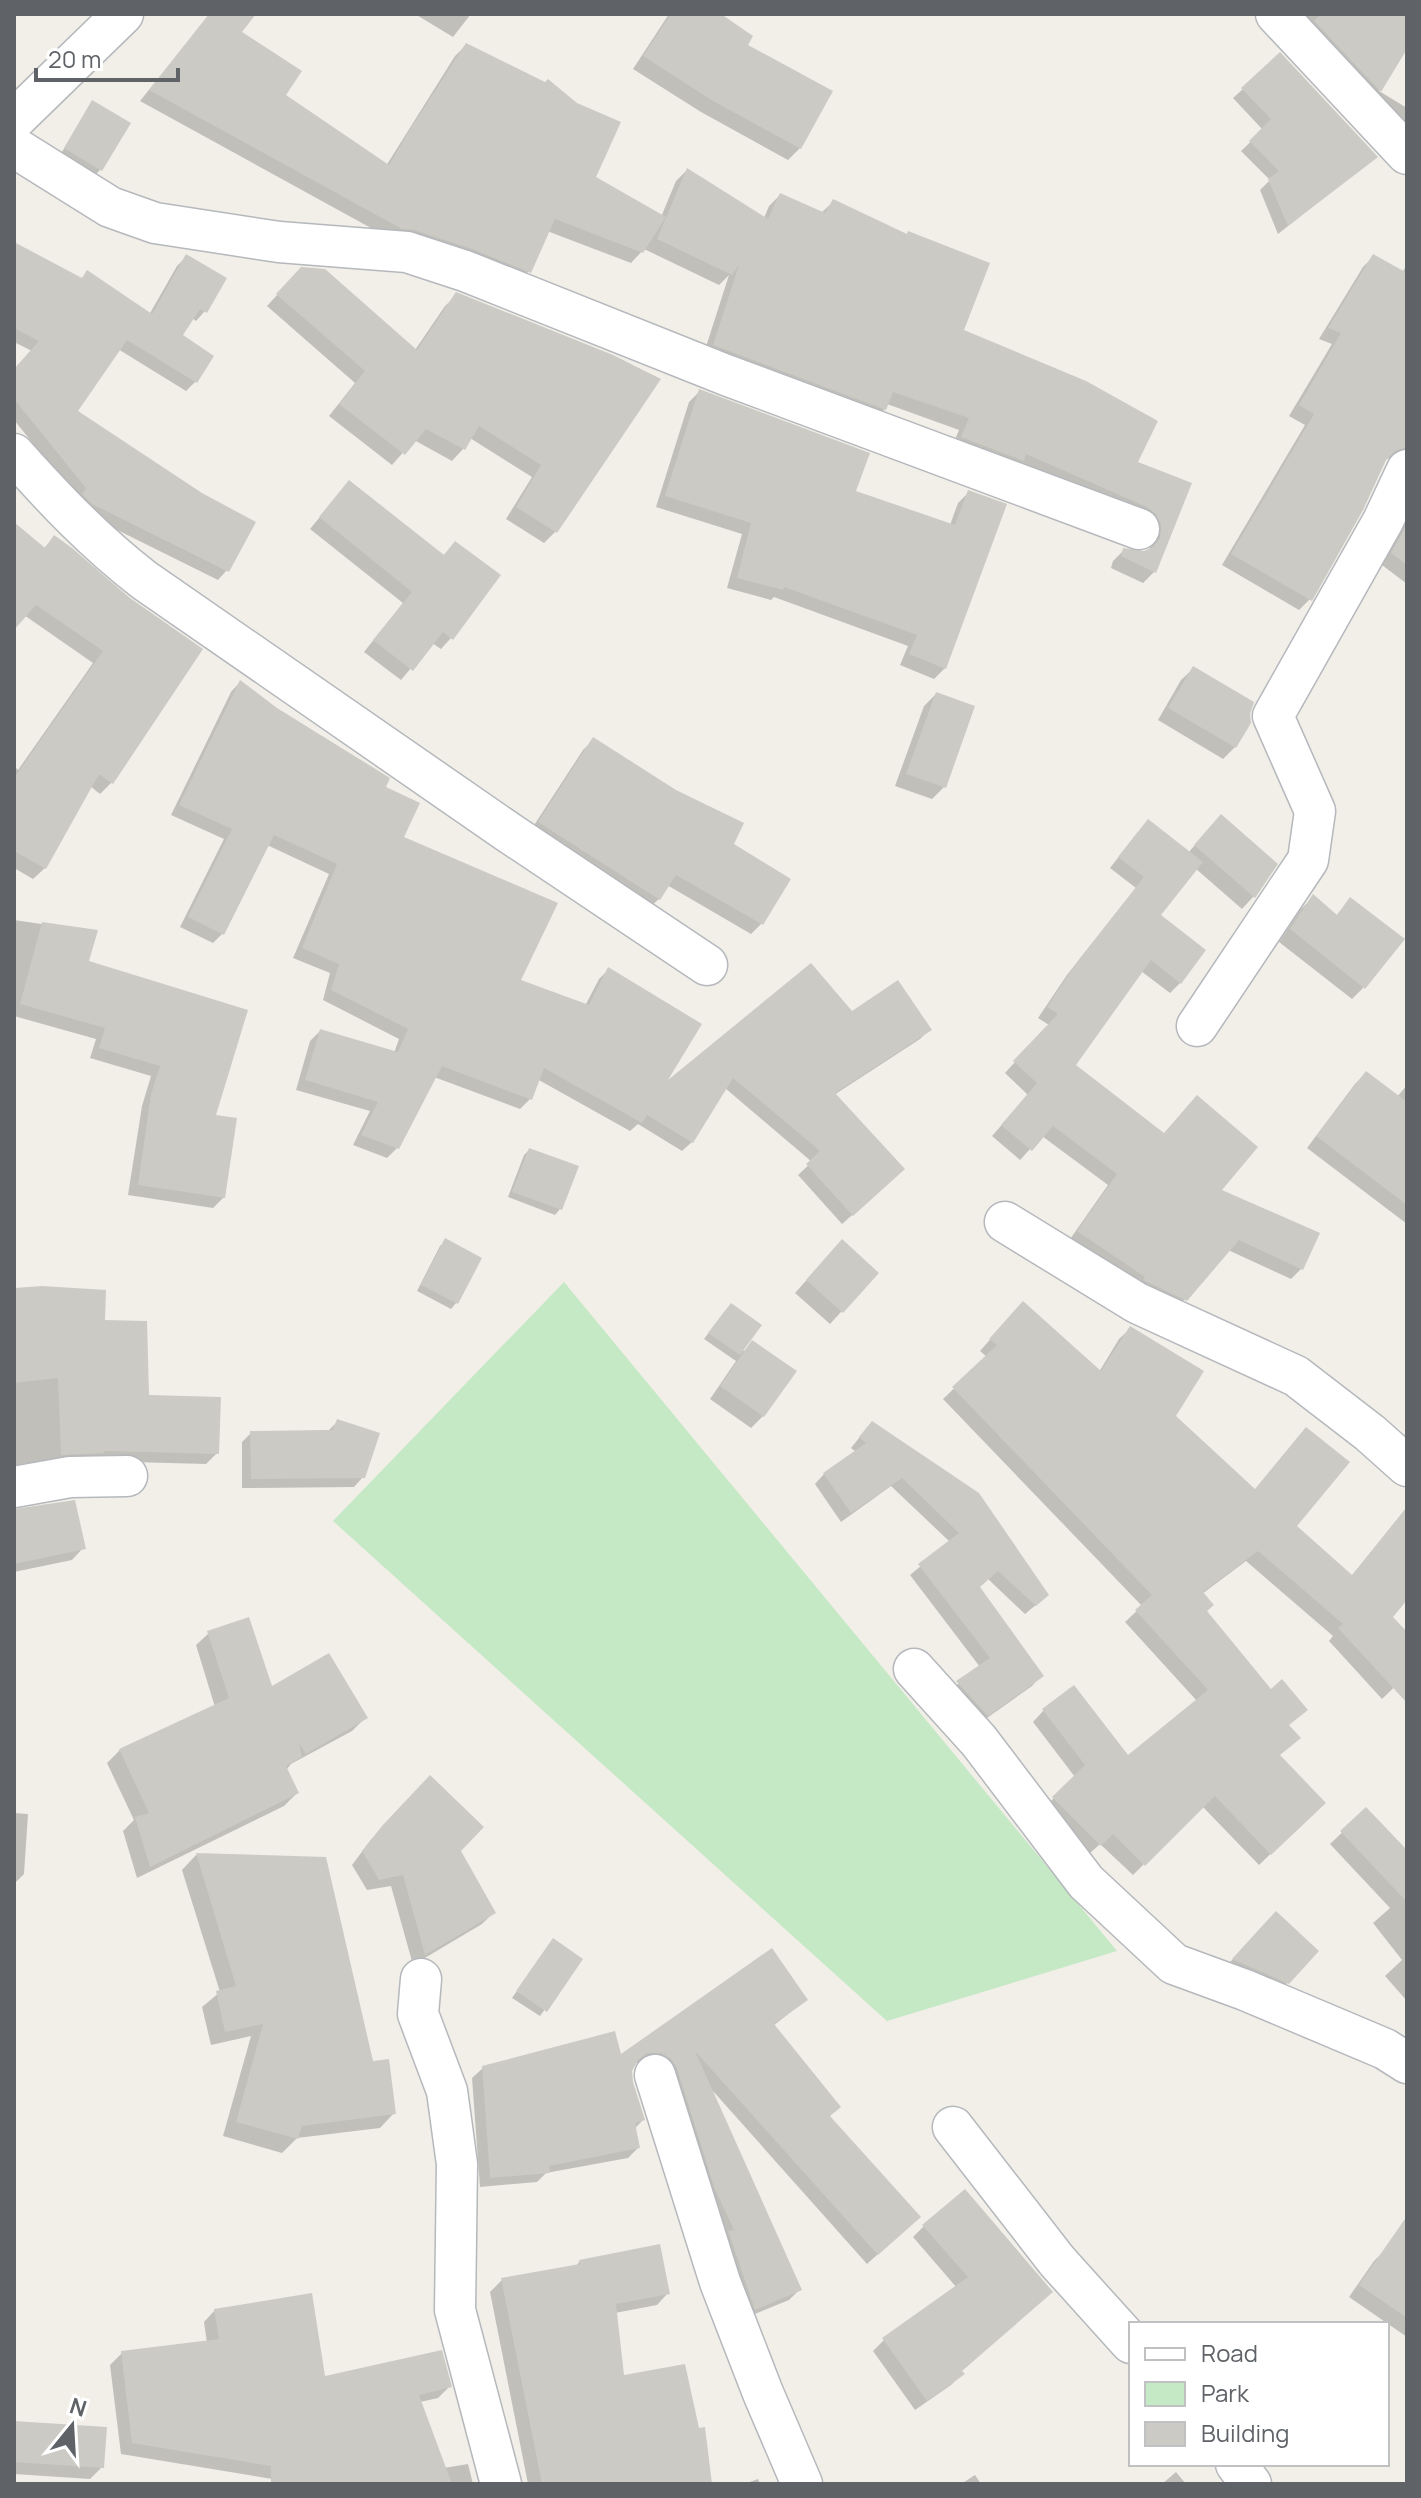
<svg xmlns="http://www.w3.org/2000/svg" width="1421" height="2498" font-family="Manrope,sans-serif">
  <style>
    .green { fill: #c5e8c5 }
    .shadow { fill: #0003 }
    .building { fill: #cccac5 }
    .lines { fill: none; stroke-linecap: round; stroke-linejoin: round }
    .street-casing { stroke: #b5b8bc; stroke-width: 43 }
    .street { stroke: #fff; stroke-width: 40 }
  </style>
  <rect width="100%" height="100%" fill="#f1efe8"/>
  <path class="green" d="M564 1282 1117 1951 887 2021 333 1521Z"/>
  <path class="shadow" d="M210 14H224L239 32 283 96 386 166 455 56 466 45 594 178 661 217 676 181 687 170 764 218 769 206 780 195 821 213 833 202 962 331 1135 463 1189 485 1155 571 1143 583 1111 568 1113 561 1124 550 1142 554 1150 549 1151 538 951 449 959 430 887 404 885 409 873 420 703 356 729 275 719 285 644 249 631 263 547 231 529 271 518 282 391 239 140 101Z
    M415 14H471L453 37Z
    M669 14H717L745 46 800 148 788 160 701 112 633 69Z
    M1288 14H1398L1407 19V46L1379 91 1407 108V135Z
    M1243 89 1375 157 1278 234 1260 190 1270 180 1241 151 1263 130 1233 98Z
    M93 103 100 170 95 175 60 155Z
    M14 244 149 315 177 266 186 257 205 311 196 321 192 318 181 336 212 357 195 382 186 391 118 349 75 411 227 570 218 580 83 513 78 499 14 420V371L32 351 14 342Z
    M1374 256 1402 273 1407 264V461L1392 457 1384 460 1310 599 1299 610 1222 565 1305 425 1289 416 1332 344 1319 339 1363 267Z
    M290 281 415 350 445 306 457 295 658 380 555 532 544 543 506 519 532 477 470 438 463 449 452 461 414 440 392 465 329 416 355 383 267 306Z
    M700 391 854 493 950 525 958 503 969 492 945 668 934 679 900 665 908 646 774 597 771 600 727 588 742 534 656 507 689 402Z
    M349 482 442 557 455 543 451 638 441 649 432 643 401 680 364 652 403 603 310 529Z
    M1407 514V584L1382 565Z
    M54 538 128 600 112 782 100 794 90 786 45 868 33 879 14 868V766L18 770 93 663 24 615 14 627V548L43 549Z
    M1193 669 1235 747 1223 759 1158 720 1181 680Z
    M240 682 384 788 401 838 518 981 585 1006 599 979 609 969 661 1088 852 1014 929 1030 920 1039 834 1095 893 1179 842 1224 798 1175 812 1162 725 1088 692 1142 682 1151 638 1124 630 1131 537 1079 530 1099 520 1109 434 1077 397 1148 387 1158 353 1145 370 1111 296 1090 310 1041 320 1031 394 1053 399 1039 323 1000 330 973 293 958 329 874 267 845 222 934 213 943 180 927 224 839 171 815 231 692Z
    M936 694 944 787 932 799 895 786 924 706Z
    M593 740 731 845 761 924 751 934 667 885 659 899 648 909 529 833 583 750Z
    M1210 828 1275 864 1253 897 1242 909 1195 868 1158 915 1180 983 1170 993 1141 971 1073 1065 1219 1190 1301 1269 1291 1279 1228 1250 1175 1310 1068 1242 1108 1185 1042 1136 1020 1160 992 1136 1028 1095 1005 1073 1049 1025 1038 1018 1067 975 1136 888 1110 868 1138 832 1188 853Z
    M1313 897 1335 917 1351 900 1363 988 1352 999 1279 942 1301 909Z
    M14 920 96 932 87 962 214 1117 224 1197 213 1208 128 1195 142 1106 151 1076 90 1058 96 1039 14 1016Z
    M1366 1073 1397 1097 1407 1085V1224L1307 1148 1355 1084Z
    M529 1150 576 1167 560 1209 555 1215 508 1197 524 1155Z
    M446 1241 480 1258 456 1303 451 1309 417 1291 440 1246Z
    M830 1254 877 1273 830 1324 795 1293Z
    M14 1290 103 1322 147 1397 217 1453 206 1464 94 1461 14 1472Z
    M725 1311 742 1350 744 1351 752 1343 763 1416 751 1428 710 1399 736 1361 704 1339Z
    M1012 1315 1099 1372 1119 1339 1131 1328 1173 1416 1351 1577 1407 1507V1597L1390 1617 1407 1635V1675L1382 1699 1329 1641 1333 1636 1246 1561 1202 1594 1204 1612 1288 1726 1278 1756 1323 1803 1259 1865 1202 1806 1133 1875 1100 1844 1088 1855 1043 1809 1075 1777 1033 1722 1044 1710 1127 1758 1197 1701 1125 1622 1142 1606 943 1399 987 1357 980 1351Z
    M338 1421 363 1477 354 1487 242 1488V1442L251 1433 329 1430Z
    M863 1433 1037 1604 1025 1614 988 1579 978 1587 1041 1676 1032 1686 977 1725 948 1692 980 1667 910 1575 950 1542 891 1486 841 1522 815 1484 824 1474 856 1452 851 1448Z
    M14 1511 83 1548 72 1560 14 1572Z
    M209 1633 271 1689 365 1718 352 1731 291 1764 286 1770 297 1793 284 1806 137 1878 123 1831 134 1820 107 1763 120 1750 215 1707 196 1645Z
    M430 1778 459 1851 494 1912 482 1924 413 1965 391 1886 367 1890 352 1865 370 1841Z
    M1366 1810 1407 1853V2001L1385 1976 1402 1960 1373 1923 1390 1908 1330 1844Z
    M14 1813 28 1814 24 1874 14 1884Z
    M196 1855 324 1859 372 2063 394 2113 380 2128 297 2138 282 2153 223 2136 251 2036 211 2045 202 2007 220 1992 182 1870Z
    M1264 1925 1288 1982 1276 1994 1222 1971Z
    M548 1946 581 1959 540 2016 512 1998Z
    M806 2000 773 2026 829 2117 908 2227 867 2264 712 2090 800 2289 789 2300 745 2318 648 2062 635 2063 630 2070 631 2082 643 2120 634 2129 638 2148 628 2158 546 2173 537 2182 480 2187 472 2078 483 2068 620 2058Z
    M924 2226 1051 2292 960 2372 962 2374 951 2385 915 2410 873 2351 884 2340 957 2288 913 2237Z
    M1385 2250 1407 2262V2337L1349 2297 1374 2261Z
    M580 2261 668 2293 657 2305 615 2313 622 2378 710 2484H528L490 2292 502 2280 575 2267Z
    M215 2310 323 2378 449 2387 438 2398 420 2402 444 2468 468 2464 473 2484H303L121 2454 110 2365 122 2353 207 2343 204 2322Z
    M14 2423 102 2467 90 2479 14 2474Z
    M1176 2472 1186 2484H1162Z
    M975 2475 981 2484H961Z
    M758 2479 760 2484H744Z"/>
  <path class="building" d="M209 14H256L242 32 302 71 286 95 389 165 409 131 466 43 545 82 548 79 577 103 621 122 596 177 666 217 643 253 555 219 531 273 472 249 414 230 402 229 149 90Z
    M671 14H721L753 36 748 45 833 91 801 149 713 101 643 56Z
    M1321 14H1407V49L1381 92 1314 21Z
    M1280 52 1378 157 1288 226 1268 179 1279 171 1249 141 1271 119 1241 88Z
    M92 100 131 123 102 171 64 148Z
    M687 168 768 219 780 193 825 213 833 199 907 234 908 231 990 263 964 330 1086 381 1158 421 1138 462 1192 483 1156 573 1121 556 1123 548 1144 551 1153 547 1160 538 1161 524 1156 514 1147 507 1026 454 1024 461 961 437 969 418 893 392 886 410 713 345 739 265 732 275 657 239Z
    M14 242 82 278 87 270 152 314 186 254 227 278 207 313 200 309 183 335 214 356 197 383 127 340 78 411 202 493 256 522 229 572 92 504 82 494 86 488 14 399V369L39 341 14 328Z
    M1373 254 1407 273V447L1395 451 1386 460 1363 510 1312 601 1231 554 1314 414 1299 405 1341 333 1328 328Z
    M301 267 325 269 417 350 456 292 613 355 661 379 557 533 516 507 541 465 479 426 465 450 426 429 405 455 339 404 365 371 276 294Z
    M699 389 870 453 856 491 955 525 968 490 1007 504 946 669 909 654 917 635 784 587 783 590 737 578 751 523 665 496Z
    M349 480 444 555 455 541 501 575 453 640 443 632 413 671 373 640 412 592 319 517Z
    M14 522 45 548 54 535 72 548 130 598 203 649 113 784 99 774 46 869 14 851V778L103 651 36 605 14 630Z
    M1407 524V565L1391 553Z
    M1193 666 1254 702 1250 714 1251 723 1236 748 1168 708Z
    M240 680 277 708 390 778 386 787 420 803 404 837 558 903 521 980 589 1005 608 967 702 1024 668 1080 811 963 852 1011 898 980 932 1030 835 1093 905 1169 853 1216 806 1164 820 1151 733 1078 693 1143 647 1115 642 1123 544 1068 532 1100 442 1066 399 1149 361 1135 378 1102 305 1080 320 1029 398 1052 408 1029 331 990 339 964 302 948 337 864 274 835 224 935 188 917 232 829 179 805Z
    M936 692 975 706 946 788 906 774Z
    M593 737 676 790 744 823 734 844 791 879 763 925 676 875 660 900 538 822Z
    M1221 814 1278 864 1255 898 1194 845Z
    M1148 819 1203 862 1161 915 1206 950 1181 984 1151 960 1076 1065 1164 1133 1197 1095 1258 1147 1222 1190 1320 1233 1303 1270 1239 1240 1187 1301 1143 1280 1145 1277 1077 1231 1117 1174 1053 1126 1032 1151 1001 1125 1037 1083 1013 1061 1058 1014 1047 1007 1077 962 1144 877 1118 857Z
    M1313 894 1337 915 1350 897 1405 939 1365 989 1290 929Z
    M42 922 98 930 89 961 248 1010 216 1115 237 1118 225 1198 138 1185 151 1094 160 1066 99 1048 105 1028 20 1004Z
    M1366 1071 1407 1102V1205L1316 1136Z
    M529 1148 579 1166 562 1210 512 1192Z
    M445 1238 482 1258 458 1304 421 1285Z
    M842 1239 879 1273 843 1313 806 1280Z
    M42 1286 106 1290 105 1320 147 1321 149 1395 221 1397 219 1454 104 1451V1453L61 1455 58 1378 14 1383V1288Z
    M1023 1301 1101 1371 1130 1326 1204 1371 1176 1416 1255 1489 1306 1427 1350 1462 1297 1526 1352 1575 1407 1507V1600L1393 1617 1407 1632V1703L1338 1628 1343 1624 1258 1551 1203 1592 1214 1605 1207 1611 1271 1689 1282 1679 1308 1710 1289 1725 1301 1738 1280 1755 1326 1803 1271 1855 1215 1796 1145 1866 1113 1834 1101 1846 1052 1797 1085 1765 1042 1709 1074 1685 1128 1755 1208 1690 1135 1610 1152 1595 952 1387 997 1345 989 1339Z
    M731 1303 762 1325 740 1355 708 1333Z
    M752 1340 797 1371 764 1417 720 1386Z
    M337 1419 380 1433 365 1478 251 1479 250 1431 333 1430Z
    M872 1421 979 1493 1049 1595 1036 1606 998 1571 980 1587 1044 1676 988 1716 956 1681 990 1658 918 1564 959 1533 902 1478 851 1513 823 1473 866 1443 859 1437Z
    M75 1500 86 1549 14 1564V1509Z
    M249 1617 272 1686 329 1653 368 1718 306 1754 299 1743 302 1757 286 1766 299 1793 150 1867 135 1817 149 1813 119 1749 229 1698 207 1631Z
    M430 1775 484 1827 461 1851 496 1913 425 1955 403 1875 379 1880 362 1851 382 1826Z
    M1366 1807 1407 1850V1902L1340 1831Z
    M196 1853 326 1857 373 2061 389 2059 396 2114 302 2126 298 2139 236 2122 263 2024 225 2032 216 1991 236 1986Z
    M1276 1911 1319 1951 1289 1984 1232 1959Z
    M553 1938 583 1959 547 2012 516 1991Z
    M772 1948 808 2000 774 2024 841 2107 830 2116 921 2217 878 2255 695 2051 802 2290 755 2310 728 2231 734 2230 714 2187 677 2068 671 2059 661 2053H647L638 2060 632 2071 633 2082 645 2120 635 2123 640 2148 549 2166 550 2173 490 2178 482 2066 615 2031 621 2054Z
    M965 2189 1053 2292 962 2371 965 2374 927 2401 882 2338 968 2277 922 2225Z
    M1407 2216V2318L1359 2285Z
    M660 2244 670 2294 616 2304 624 2375 685 2364 699 2428 705 2427 712 2484H542L501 2278 580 2264 579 2260Z
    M312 2293 325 2376 442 2350 452 2387 419 2395 452 2484H271V2466L132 2443 121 2351 219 2339 214 2309Z
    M14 2421 107 2427 104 2468 14 2462Z"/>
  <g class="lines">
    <defs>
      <path id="street" d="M1276 14 1407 154
        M14 120 123 14
        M14 147 110 207 155 223 279 242 407 252 465 271 726 375 1139 529
        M14 454C56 501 94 541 144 580L508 832 707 965
        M1197 1026 1308 860 1315 811 1273 716 1383 521 1407 470
        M1005 1222 1137 1303 1296 1376 1370 1433 1407 1466
        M14 1487 70 1477 127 1476
        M914 1669 979 1741 1086 1882 1174 1964 1245 1990 1385 2049 1407 2063
        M421 1979 418 2014 447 2091 457 2164 455 2310 501 2484
        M655 2075 720 2282 763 2393 802 2484
        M953 2127 1057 2261 1131 2343
        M1236 2464 1251 2484"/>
    </defs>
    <use href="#street" class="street-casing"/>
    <use href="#street" class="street"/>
  </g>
  <rect width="1421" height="2498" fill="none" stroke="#5f6368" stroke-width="32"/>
  <rect x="1129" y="2322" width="260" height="144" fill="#ffffff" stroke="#bfc1c3" stroke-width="2"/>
  <rect x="1145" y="2348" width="40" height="12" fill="#ffffff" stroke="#bfc1c3" stroke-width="2"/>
  <text x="1201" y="2362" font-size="24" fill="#5f6368">Road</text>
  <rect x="1145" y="2382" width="40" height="24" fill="#c5e8c5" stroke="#bfc1c3" stroke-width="2"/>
  <text x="1201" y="2402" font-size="24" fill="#5f6368">Park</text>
  <rect x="1145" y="2422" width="40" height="24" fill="#cccac5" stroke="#bfc1c3" stroke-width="2"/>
  <text x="1201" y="2442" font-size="24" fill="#5f6368">Building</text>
  <g transform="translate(72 2426) rotate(18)" stroke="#ffffff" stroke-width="6" paint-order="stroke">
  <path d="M0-6L14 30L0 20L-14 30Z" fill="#5f6368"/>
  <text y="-12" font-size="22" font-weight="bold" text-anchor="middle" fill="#5f6368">N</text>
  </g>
  <path d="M36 68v12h142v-12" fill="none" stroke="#5f6368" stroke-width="4"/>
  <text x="48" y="68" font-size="24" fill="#5f6368" stroke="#ffffff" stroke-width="6" paint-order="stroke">20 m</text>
</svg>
